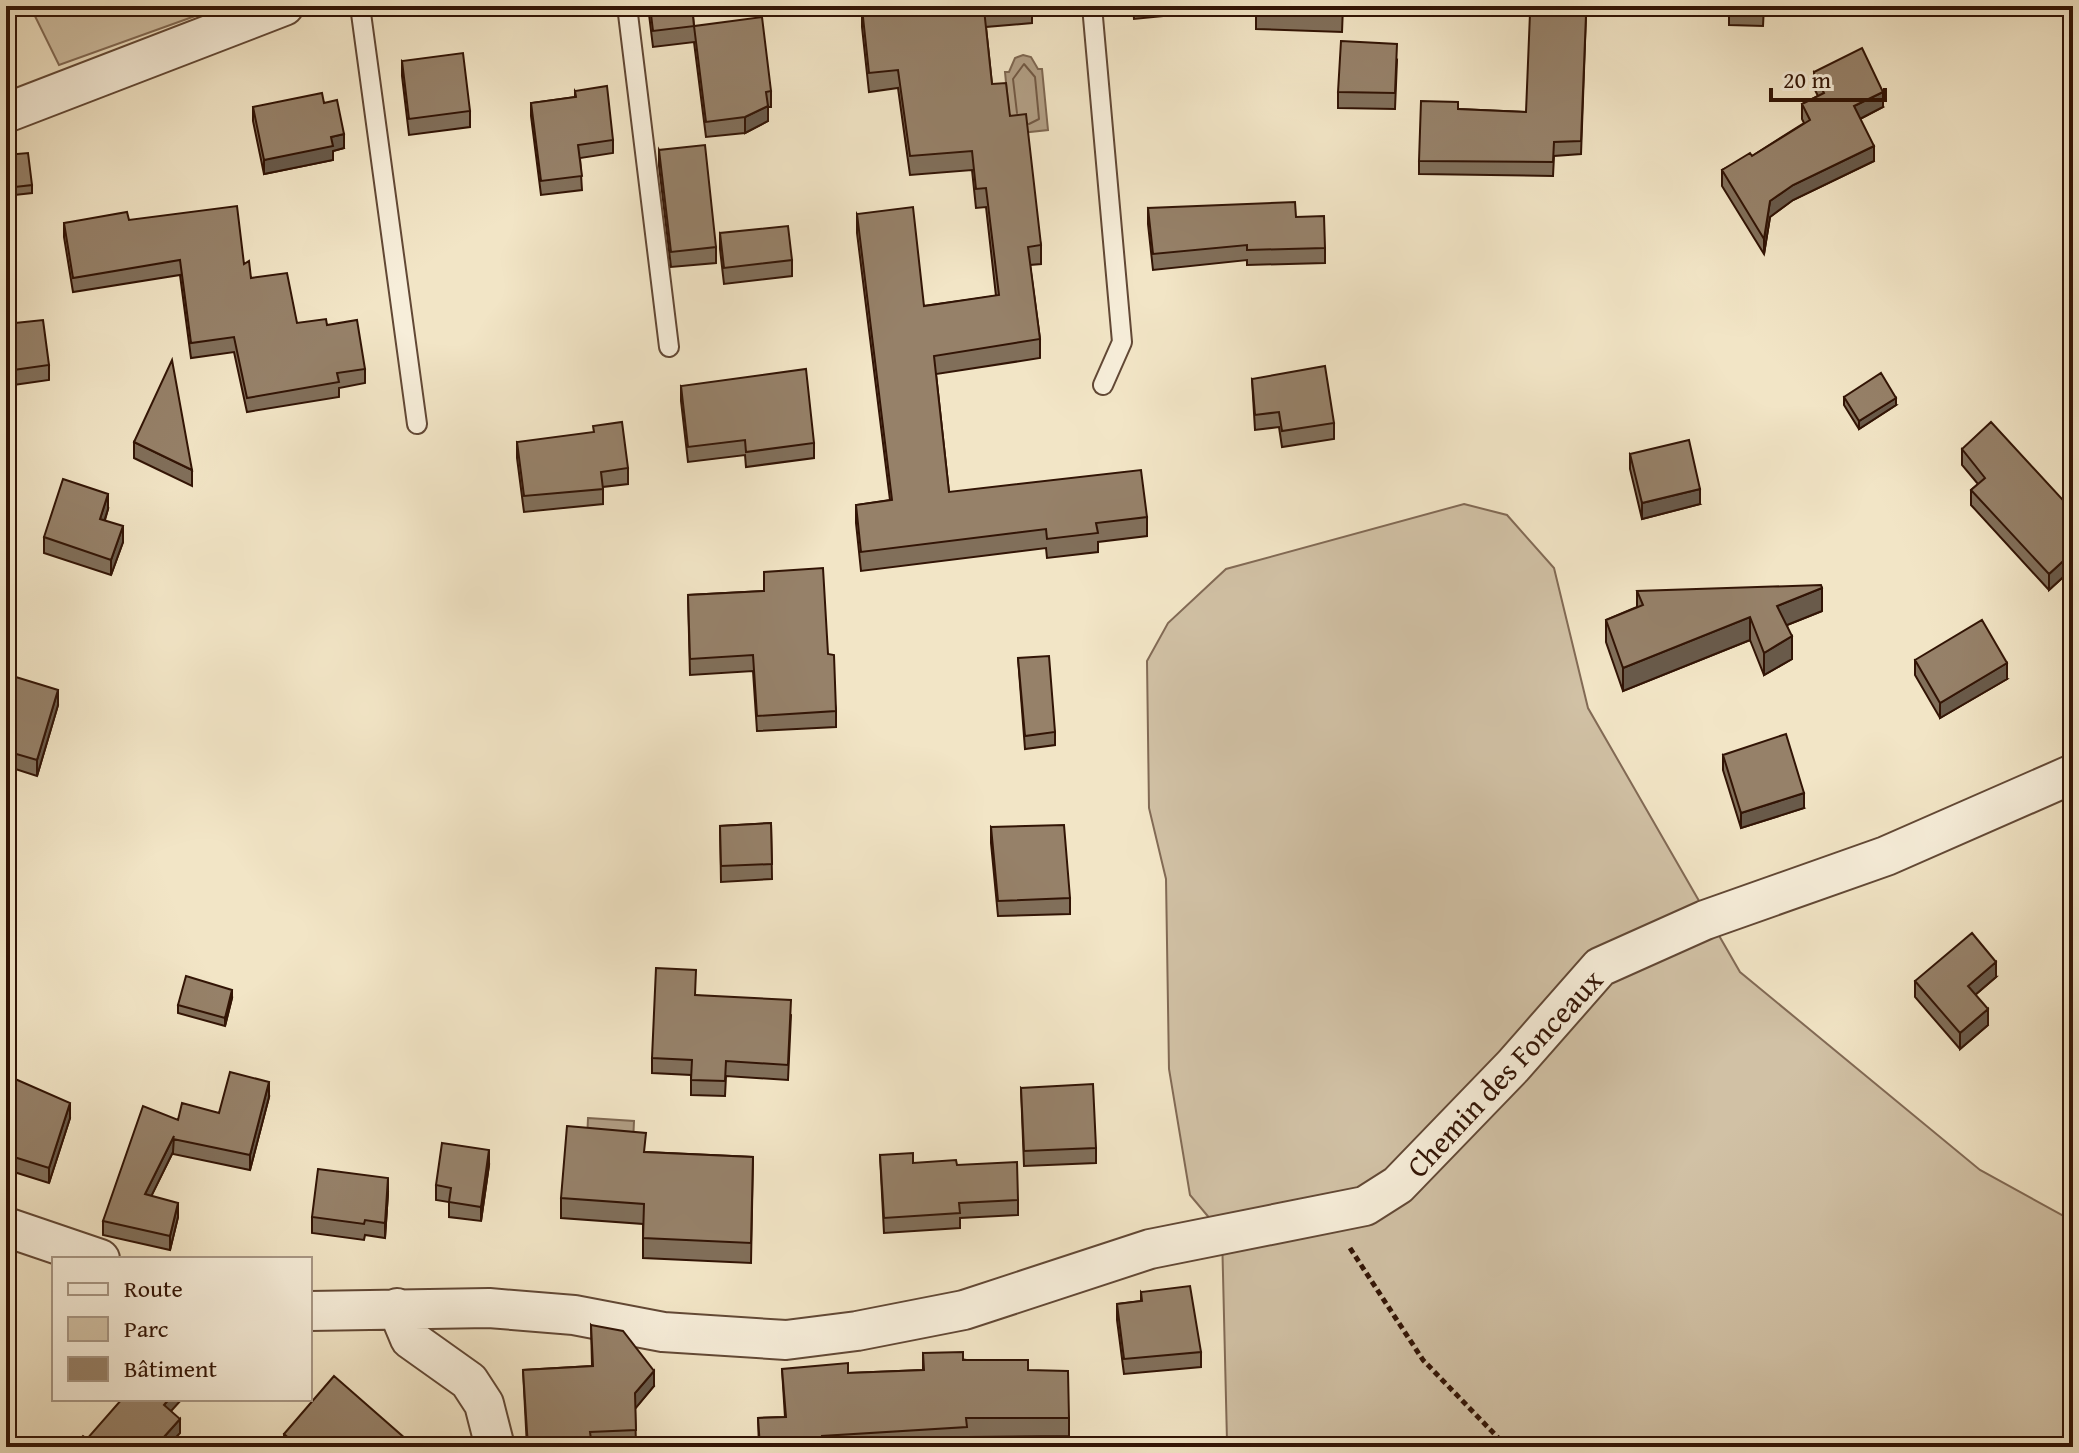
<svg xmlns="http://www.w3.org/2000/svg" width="2079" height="1453" font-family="'Gentium Book Plus',serif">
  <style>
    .green { fill: #d1c1a5; stroke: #826a55; stroke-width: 2 }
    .water { fill: #b19e84; stroke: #7e6751; stroke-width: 2 }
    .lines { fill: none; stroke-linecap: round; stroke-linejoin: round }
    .shore { stroke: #725944; stroke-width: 2 }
    .service-casing { stroke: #624835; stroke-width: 22 }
    .minor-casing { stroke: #624835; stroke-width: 42 }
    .path { stroke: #321405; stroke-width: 5; stroke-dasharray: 6 4; stroke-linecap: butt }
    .service { stroke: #f7eeda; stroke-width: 18 }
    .minor { stroke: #f7eeda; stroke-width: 38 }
    .wall { fill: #816f5a; stroke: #321405; stroke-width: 2 }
    .shaded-wall { fill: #695a4a; stroke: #321405; stroke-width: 2 }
    .building { fill: #968169; stroke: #321405; stroke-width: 2 }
    .labels { text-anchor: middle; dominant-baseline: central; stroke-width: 7; stroke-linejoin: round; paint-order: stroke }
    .street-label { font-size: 30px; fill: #321405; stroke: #f7eeda }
  </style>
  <rect width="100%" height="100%" fill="#f2e5c6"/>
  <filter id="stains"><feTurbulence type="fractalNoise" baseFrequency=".0025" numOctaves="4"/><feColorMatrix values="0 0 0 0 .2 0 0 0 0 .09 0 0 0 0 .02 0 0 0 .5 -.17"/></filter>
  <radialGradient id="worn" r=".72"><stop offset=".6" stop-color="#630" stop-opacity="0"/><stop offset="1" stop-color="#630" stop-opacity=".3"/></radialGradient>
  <path class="green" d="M30 6H223L59 65Z
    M1464 504 1507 515 1554 568 1588 708 1740 972 1980 1170 2073 1221V1447H1224L1227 1441 1222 1233 1190 1195 1169 1069 1166 879 1149 808 1147 661 1168 623 1226 569Z"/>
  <path class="water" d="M1023 55 1031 57 1038 69H1042L1048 130 1011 134 1005 72H1009L1015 58Z
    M588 1118 634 1121 633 1143 587 1141Z"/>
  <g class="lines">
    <path class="shore" d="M1017 113 1013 79 1024 64 1035 77 1039 119 1029 124"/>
    <defs>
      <path id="service" d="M360 6 417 424
        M627 6 669 347
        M1092 6 1122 342 1103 385"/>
      <path id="minor" d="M6 113 284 6
        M6 1227 100 1259
        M397 1308 410 1339 469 1381 484 1404 495 1447
        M310 1311 489 1308 574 1315 663 1332 786 1340 857 1331 964 1310 1150 1249 1365 1206 1398 1185 1513 1066 1600 967 1705 920 1886 856 2073 774"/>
    </defs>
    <use href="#service" class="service-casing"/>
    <use href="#minor" class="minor-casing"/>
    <path class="path" d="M1350 1248 1423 1360 1507 1447"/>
    <use href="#service" class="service"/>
    <use href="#minor" class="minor"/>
  </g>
  <path class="wall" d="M648 6H692L694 26 771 91V107H768V121L745 133 706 137 694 42 653 47Z
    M885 6H1032V23L986 27 992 84 1010 116 1041 245V264L1030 265 1040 339V358L936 374 949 492 1147 517V536L1098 542V552L1047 558 1046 548 861 571 856 523V505L890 500 857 233V214L924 306 996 296 986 207 976 208 972 170 910 175 898 88 869 92 862 27V8Z
    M1133 6H1203V12L1134 19Z
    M1256 6H1343L1342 32 1256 29Z
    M1729 6H1764L1763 26 1729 25Z
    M1586 15 1581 154 1554 156 1553 176 1419 174V161L1458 109 1526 112Z
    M1397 60 1395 109 1338 108V92Z
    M402 61 470 111V127L409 135 402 76Z
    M1814 72 1883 107 1860 119 1874 161 1793 200 1770 217 1764 254 1722 186V170L1752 156 1804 123 1802 119V104L1818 96 1814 88Z
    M575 91 613 140V153L580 158 582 190 541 195 531 116V103L575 97Z
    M324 103 344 148 333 151V160L264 174 253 121V107Z
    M659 150 716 247V263L671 267 659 166Z
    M6 155 32 185V193L6 196Z
    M1148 208 1325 248V263L1247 265V260L1153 270 1148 224Z
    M129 220 244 264 251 278 297 323 327 325 365 369V383L339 388V397L247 412 234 352 191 358 180 275 73 292 64 237V223Z
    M720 233 792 260V276L724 284 720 249Z
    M6 324 49 365V380L6 386Z
    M1252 379 1334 423V439L1282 447 1279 427 1255 430Z
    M681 386 814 443V458L746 467 745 455 688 462 681 401Z
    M1844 397 1896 405 1859 429 1844 405Z
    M134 442 192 470V486L134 458Z
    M517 442 628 468V484L603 487V504L524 512 517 458Z
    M1962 449 2073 511V568L2049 590 1971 505V490L1978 484 1962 465Z
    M1630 454 1700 504 1642 519 1630 469Z
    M108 509 105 520 123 542 111 575 44 553V537Z
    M764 591 828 654 836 711V727L757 731 753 671 690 675 688 595Z
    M1637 591 1822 611 1787 625 1792 659 1764 675 1750 640 1623 691 1606 642V620L1637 607Z
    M1018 658 1055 732V745L1025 749Z
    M1915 660 2007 679 1940 718 1915 675Z
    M6 674 58 705 37 776 6 766Z
    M1723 755 1804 808 1741 828 1723 770Z
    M771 823 772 879 721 882 720 826Z
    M991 827 1070 898V914L998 916 991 843Z
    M1996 977 1975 995 1988 1025 1960 1049 1915 997V981Z
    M696 995 791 1015 788 1080 726 1076 725 1096 691 1095V1075L652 1073V1058Z
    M232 998 225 1026 178 1013V1005Z
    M6 1075 70 1118 49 1183 14 1172 6 1168Z
    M1021 1088 1096 1148V1163L1024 1166Z
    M269 1097 250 1170 173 1154V1152L151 1196 178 1217 170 1250 103 1235V1221L178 1120 219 1113Z
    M646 1152 753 1157 751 1263 643 1258V1224L561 1218V1198Z
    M880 1155 913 1163 957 1165 1018 1200V1215L960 1218V1228L884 1233Z
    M489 1165 481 1221 449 1217V1202L436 1200V1185Z
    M388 1193 385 1238 365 1235 364 1240 312 1233V1217Z
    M1141 1292 1201 1352V1367L1124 1374 1117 1320V1304L1141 1301Z
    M591 1325 654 1386 635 1408 636 1445 605 1447H527L523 1370 592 1366Z
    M923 1353 1028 1370 1069 1418V1436L967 1437V1445L939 1447H759L758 1418 785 1417 782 1369 848 1373 923 1370Z
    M284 1434 407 1447H284Z"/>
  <path class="shaded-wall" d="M1883 92V107L1854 122V106Z
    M768 106V121L745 133V117Z
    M344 134V148L333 151V160L264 174V160L331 137Z
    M1874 146V161L1793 200 1770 217 1764 254V239L1770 201 1793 185Z
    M1896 398V405L1859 429V421Z
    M1700 489V504L1642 519V503Z
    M108 494V509L100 534V519Z
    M123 526V542L111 575V560Z
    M2073 552V568L2049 590V574Z
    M1822 588V611L1777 629V606Z
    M1750 617V640L1623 691V668Z
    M1792 636V659L1764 675V653Z
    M2007 663V679L1940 718V703Z
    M58 690V705L37 776V760Z
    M1804 793V808L1741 828V813Z
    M1996 962V977L1968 1001V986Z
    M232 990V998L225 1026V1018Z
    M1988 1009V1025L1960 1049V1033Z
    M269 1082V1097L250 1170V1155Z
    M70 1103V1118L49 1183V1168Z
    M174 1136 173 1152 145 1209V1194Z
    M489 1150V1165L481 1221V1207Z
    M388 1178V1193L385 1238V1223Z
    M178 1203V1217L170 1250V1236Z
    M654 1371V1386L635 1409V1393Z
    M169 1399H182L164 1419V1405Z
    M180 1419V1433L167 1447H155Z"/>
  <path class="building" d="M650 6H692L694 26 762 17 771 91 766 92 768 106 745 117 706 122 694 26 653 31Z
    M885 6H1012L984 9 992 84 1006 83 1010 116 1026 114 1041 245 1028 247 1040 339 934 356 949 492 1141 470 1147 517 1096 523 1098 533 1047 539 1046 529 861 552 856 505 892 500 857 214 913 207 924 306 999 295 986 188 976 189 972 151 910 156 898 70 869 73 862 8Z
    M1260 6H1342V9Z
    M1729 6H1763V11L1729 9Z
    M1530 13 1586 15 1581 141 1554 142 1553 162 1419 161 1421 101 1458 102V109L1526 112Z
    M1341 41 1397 44 1395 93 1338 92Z
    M1862 48 1883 92 1854 106 1874 146 1793 185 1770 201 1764 239 1722 170 1750 153 1752 156 1810 120 1802 104 1824 93 1814 72Z
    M463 53 470 111 409 119 402 61Z
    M607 86 613 140 578 145 582 176 541 181 531 103 576 97 575 91Z
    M322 93 324 103 337 100 344 134 331 137 333 146 264 160 253 107Z
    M705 145 716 247 671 252 659 150Z
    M28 153 32 185 6 188V155Z
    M1295 202 1296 217 1324 216 1325 248 1247 250V245L1153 254 1148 208Z
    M237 206 244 264 249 261 251 278 287 273 297 323 326 319 327 325 357 320 365 369 337 373 339 382 247 398 234 337 191 343 180 260 73 278 64 223 127 212 129 220Z
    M788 226 792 260 724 268 720 233Z
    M43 320 49 365 6 371V324Z
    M172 360 192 470 134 442Z
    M1325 366 1334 423 1282 431 1279 412 1255 415 1252 379Z
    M806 369 814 443 746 452 745 440 688 447 681 386Z
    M1881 373 1896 398 1859 421 1844 397Z
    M622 422 628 468 601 472 603 489 524 496 517 442 594 432 593 426Z
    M1991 422 2073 511V552L2049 574 1971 490 1985 478 1962 449Z
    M1689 440 1700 489 1642 503 1630 454Z
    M63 479 108 494 100 519 123 526 111 560 44 537Z
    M823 568 828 654 834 655 836 711 757 716 753 655 690 659 688 595 764 591V572Z
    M1821 585 1822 588 1777 606 1792 636 1764 653 1750 617 1623 668 1606 620 1643 605 1637 591Z
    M1982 620 2007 663 1940 703 1915 660Z
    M1049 656 1055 732 1025 736 1018 658Z
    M6 674 58 690 37 760 6 751Z
    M1786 734 1804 793 1741 813 1723 755Z
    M771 823 772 864 721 866 720 826Z
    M1064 825 1070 898 998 901 991 827Z
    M1972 933 1996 962 1968 986 1988 1009 1960 1033 1915 981Z
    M656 968 696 970 695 995 791 1000 788 1065 726 1061 725 1081 691 1080 692 1060 652 1058Z
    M186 976 232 990 225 1018 178 1005Z
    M230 1072 269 1082 250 1155 173 1139 174 1136 145 1194 178 1203 170 1236 103 1221 143 1106 178 1120 182 1103 219 1113Z
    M6 1075 70 1103 49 1168 14 1157 6 1153Z
    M1093 1084 1096 1148 1024 1151 1021 1088Z
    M567 1126 646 1133 644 1152 753 1157 751 1243 643 1238 644 1204 561 1198Z
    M442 1143 489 1150 481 1207 449 1202 451 1188 436 1185Z
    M913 1153V1163L956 1160 957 1165 1017 1162 1018 1200 959 1203 960 1213 884 1218 880 1155Z
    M318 1169 388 1178 385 1223 365 1220 364 1224 312 1217Z
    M1190 1286 1201 1352 1124 1359 1117 1304 1142 1301 1141 1292Z
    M591 1325 623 1331 654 1371 635 1393 636 1430 590 1432 592 1447H528L523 1370 593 1366Z
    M963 1352V1360H1028V1370L1068 1371 1069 1418H966L967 1427 822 1436 823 1447H760L758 1418 786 1417 782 1369 848 1363V1373L924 1370 923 1353Z
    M334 1376 407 1440 402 1447H299L284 1434Z
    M122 1399H169L164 1405 180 1419 155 1447H135L130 1442 125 1447H72L83 1436 87 1439Z"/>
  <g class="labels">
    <g class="street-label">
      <text transform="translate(1504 1073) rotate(-47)">Chemin des Fonceaux</text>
    </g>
  </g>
  <rect width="2079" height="1453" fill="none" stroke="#f2e5c6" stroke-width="32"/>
  <rect x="8" y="8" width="2063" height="1437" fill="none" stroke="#321405" stroke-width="4"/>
  <rect x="16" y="16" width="2047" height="1421" fill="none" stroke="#321405" stroke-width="2"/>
  <rect x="52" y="1257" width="260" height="144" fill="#f7eeda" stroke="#a89785" stroke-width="2"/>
  <rect x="68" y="1283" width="40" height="12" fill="#f7eeda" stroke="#a89785" stroke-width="2"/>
  <text x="124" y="1297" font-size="24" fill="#321405">Route</text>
  <rect x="68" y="1317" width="40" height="24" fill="#d1c1a5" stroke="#a89785" stroke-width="2"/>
  <text x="124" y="1337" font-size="24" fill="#321405">Parc</text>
  <rect x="68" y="1357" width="40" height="24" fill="#968169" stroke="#a89785" stroke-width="2"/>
  <text x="124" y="1377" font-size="24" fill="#321405">Bâtiment</text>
  <path d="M1771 88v12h114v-12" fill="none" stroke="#321405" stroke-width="4"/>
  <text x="1783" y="88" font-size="24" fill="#321405" stroke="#f7eeda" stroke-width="6" paint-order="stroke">20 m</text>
  <rect width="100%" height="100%" filter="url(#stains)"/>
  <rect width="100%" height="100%" fill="url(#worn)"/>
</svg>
